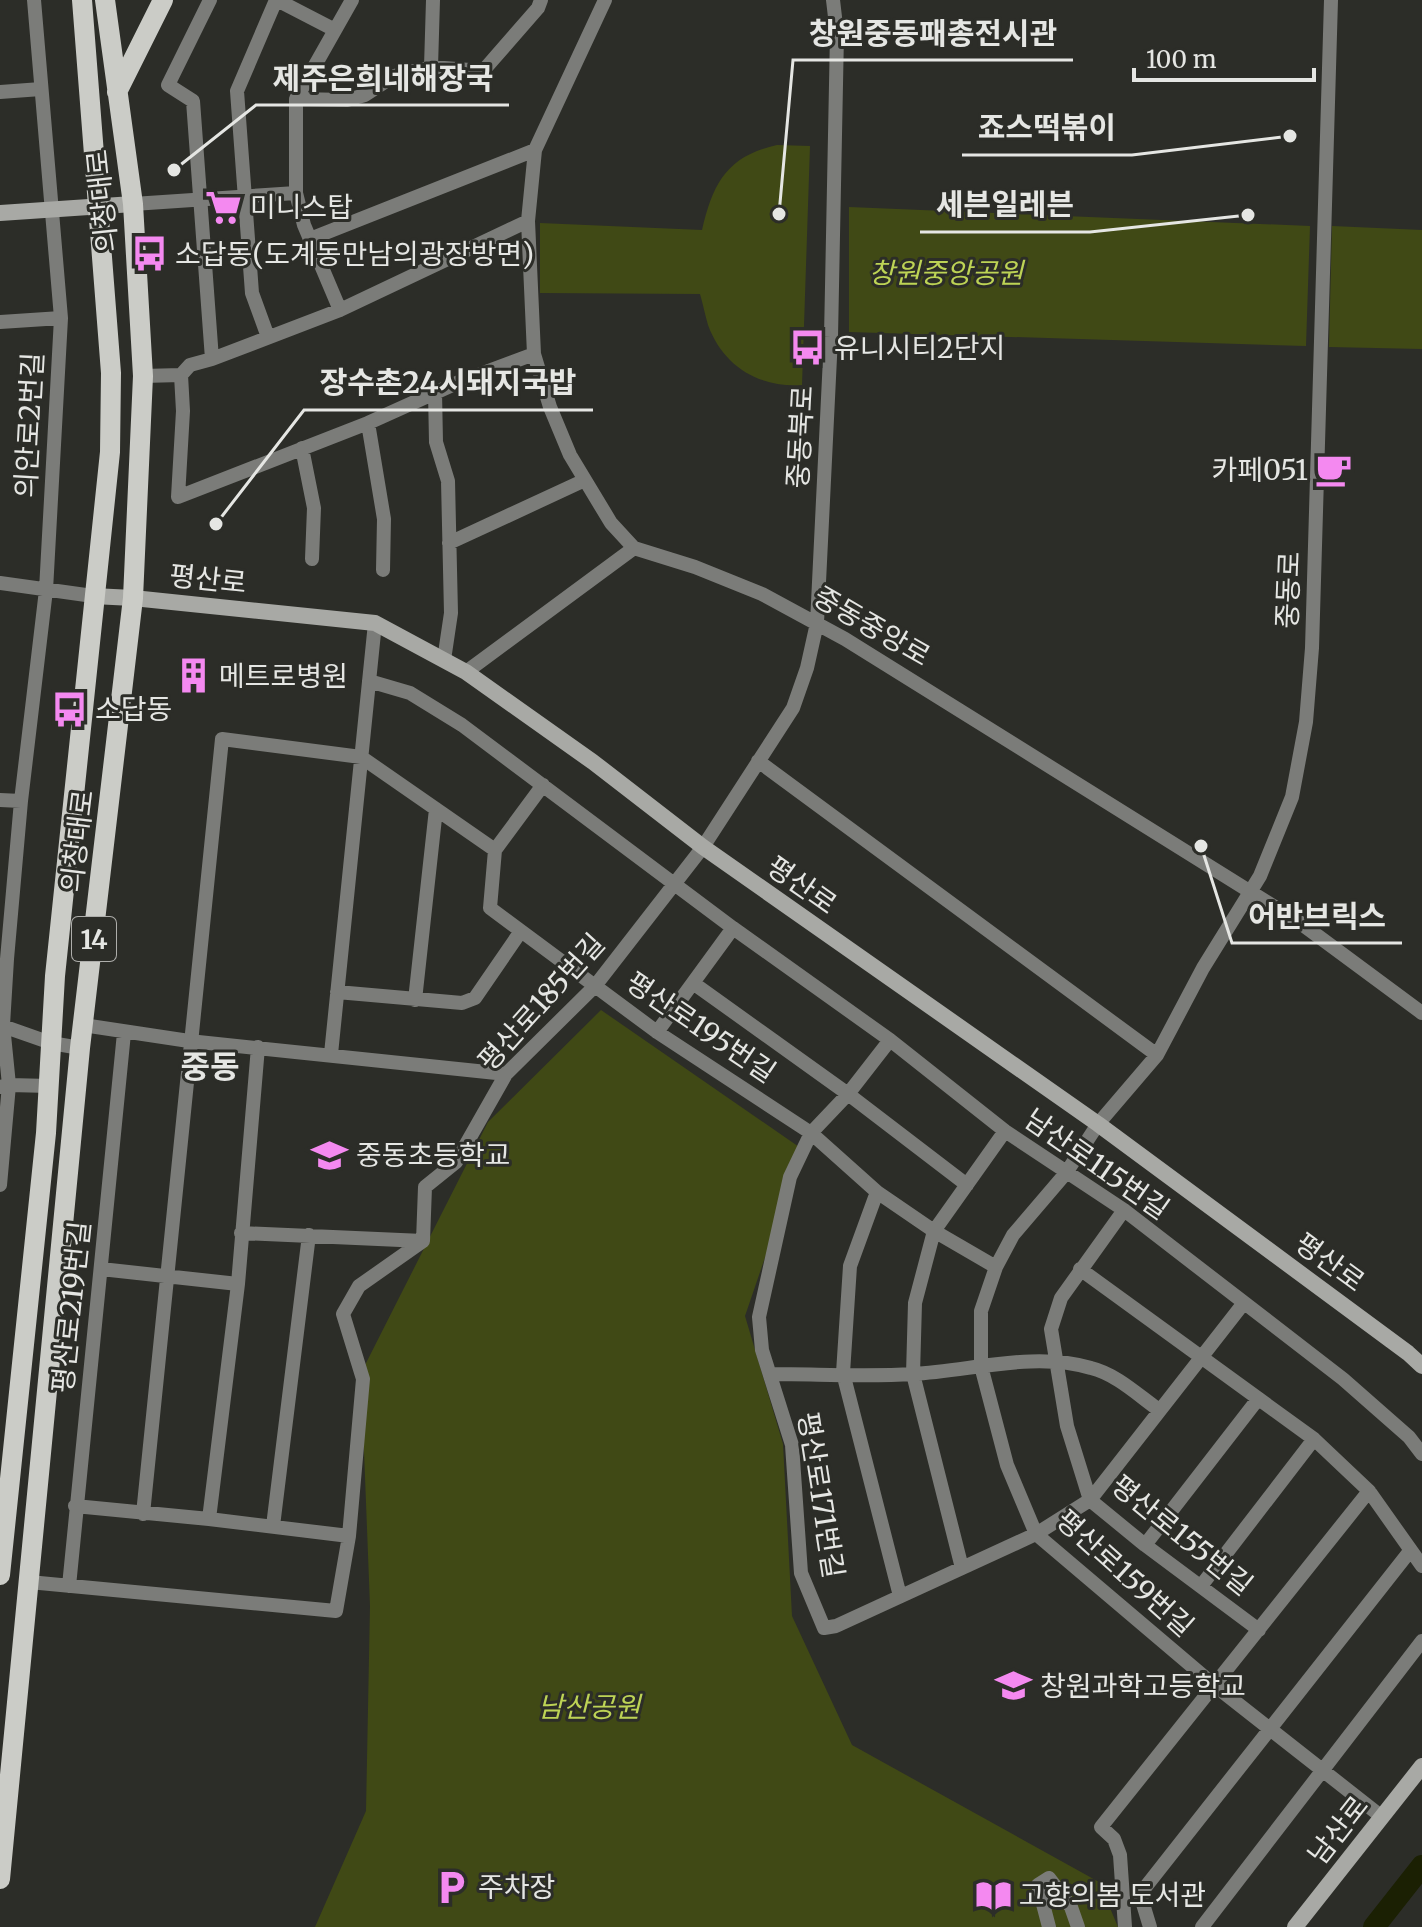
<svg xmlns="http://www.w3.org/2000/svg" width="1422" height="1927" font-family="Merriweather,'Noto Sans KR',serif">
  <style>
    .green { fill: #404915 }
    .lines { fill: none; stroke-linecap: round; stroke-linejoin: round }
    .river { stroke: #1b2003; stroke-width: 22 }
    .street { stroke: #7b7c79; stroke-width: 14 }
    .secondary { stroke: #a8a9a5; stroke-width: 16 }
    .primary { stroke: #cbccc7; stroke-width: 20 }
    .labels { text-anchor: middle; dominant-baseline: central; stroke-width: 6; stroke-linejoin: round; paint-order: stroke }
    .shield { fill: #2c2d28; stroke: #aeaeab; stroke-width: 2 }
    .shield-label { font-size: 26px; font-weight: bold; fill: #e5e6e3 }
    .street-label { font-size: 28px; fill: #e5e6e3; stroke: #2c2d28 }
    .poi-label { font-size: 28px; fill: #e5e6e3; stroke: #2c2d28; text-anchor: start }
    .park-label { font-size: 28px; font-style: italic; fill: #bdd355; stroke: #2c2d28 }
    .quarter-label { font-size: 32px; font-weight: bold; fill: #e5e6e3; stroke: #2c2d28 }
    .leader { fill: none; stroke: #e5e6e3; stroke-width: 3 }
    .callout-dot { fill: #e5e6e3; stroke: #2c2d28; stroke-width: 3 }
    .callout-label { font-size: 30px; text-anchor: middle; font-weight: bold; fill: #e5e6e3; stroke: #2c2d28; stroke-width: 6; stroke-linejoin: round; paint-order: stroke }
  </style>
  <rect width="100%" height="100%" fill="#2c2d28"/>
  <path class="green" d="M777 145 810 146 802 385C759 388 723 366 708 325 705 315 703 304 700 294L540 293V223L702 230C713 183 727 156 777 145Z
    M849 207 1310 226 1306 346 849 332Z
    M1332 226 1422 230V349L1329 347Z
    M601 1010 802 1149 745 1316 783 1444 792 1616 852 1745 1099 1882 1118 1927H315L366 1811 370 1606 361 1373 488 1122Z"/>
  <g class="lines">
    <path class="river" d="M1374 1927 1422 1866"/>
    <path class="street" d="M210 0 168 85 193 101 212 359
      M277 0 335 30
      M605 0 535 150 528 221 534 354 550 407 570 455 611 523 634 548 695 567 762 594 845 639 1299 922 1422 1013
      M1331 0 1312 648 1306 722 1292 797 1260 876 1203 968 1157 1055 1098 1124 1066 1173 1013 1235 996 1267 981 1311V1366L1007 1465 1036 1534 1214 1685 1382 1817
      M431 67 433 0
      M0 92 41 89
      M296 99 347 100 365 95 394 76 431 67 483 71 538 8 541 0
      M133 204 296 193
      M310 239 535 150
      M340 310 304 225 296 193V99L352 0
      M0 322 61 318
      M268 337 252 293 237 91 276 0
      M181 375 190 365 212 359 340 310 528 221
      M143 376 181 375 183 411 178 497 368 423 459 382 534 354
      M435 392 436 442 448 481 451 613 444 660
      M368 423 384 519 383 570
      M302 448 314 508 312 559
      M449 543 585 480
      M0 583 93 596
      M466 672 634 548
      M369 681 410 693 462 725 733 928 890 1040 1005 1131 1124 1210 1343 1379 1409 1437 1422 1454
      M758 761 1157 1055
      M543 785 495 850 490 908 657 1032 811 1133 877 1192 934 1231 996 1267
      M0 800 21 801
      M693 983 848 1094 967 1185
      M337 992 462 1003 475 998 521 931
      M415 1000 436 809
      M0 1025 51 1043 80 1048
      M83 1025 189 1041 506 1074
      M657 1032 733 928
      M890 1040 848 1094 811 1133 790 1177 759 1317 762 1350 792 1445 801 1573 824 1628 836 1626 1036 1534 1090 1500 1243 1304
      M331 1054 375 623
      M0 1087 9 1085 50 1086
      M0 1185 9 1085 3 1025 7 959 21 801 46 590 61 318 34 0
      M877 1192 850 1266 843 1373 900 1596
      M1124 1210 1061 1298 1051 1329 1067 1426 1090 1500 1145 1545 1259 1630
      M241 1233 423 1241
      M101 1269 238 1284
      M1080 1269 1314 1439 1369 1491 1422 1566
      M772 1374C818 1374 866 1377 913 1374 971 1371 1034 1351 1091 1368 1116 1374 1138 1395 1159 1410
      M75 1506 209 1519 349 1536
      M143 1514 222 739 361 757 495 850
      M209 1519 238 1284 258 1047
      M273 1526 309 1235
      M1145 1545 1258 1399
      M962 1568 913 1374 915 1303 934 1231 1005 1131
      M29 1582 336 1611 349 1536 363 1379 343 1314 359 1286 423 1241 425 1187 456 1162 506 1074 595 986 703 847 793 708 807 668 817 623 831 337 837 34 833 0
      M69 1586 124 1033
      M1201 1586 1314 1439
      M1049 1927 1038 1885 1049 1878 1071 1907 1078 1927
      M1125 1927 1120 1855 1114 1839 1101 1827 1369 1491
      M1150 1927 1140 1894 1410 1551
      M1202 1927 1422 1641"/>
    <path class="secondary" d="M0 213 133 204
      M93 596 133 598 375 623 466 672 593 762 703 847 1098 1124 1408 1353 1422 1366
      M1295 1927 1422 1766"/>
    <path class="primary" d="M117 92 163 0
      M0 1575 46 1133 55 976 110 452 111 373 82 0
      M0 1879 80 1048 133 598 143 376 133 204 105 0"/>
  </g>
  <defs>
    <symbol id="supermarket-bare" viewBox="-9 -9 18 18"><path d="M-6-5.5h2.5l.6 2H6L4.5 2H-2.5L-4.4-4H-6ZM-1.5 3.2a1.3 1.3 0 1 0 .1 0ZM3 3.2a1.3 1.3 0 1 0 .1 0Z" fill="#f489f0" stroke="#2c2d28" stroke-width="2.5" paint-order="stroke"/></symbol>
    <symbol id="bus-bare" viewBox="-9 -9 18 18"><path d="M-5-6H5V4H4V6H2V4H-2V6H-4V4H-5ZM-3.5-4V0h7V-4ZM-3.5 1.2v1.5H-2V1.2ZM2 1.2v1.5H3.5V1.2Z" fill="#f489f0" stroke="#2c2d28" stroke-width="2.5" paint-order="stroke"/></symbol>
    <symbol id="cafe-bare" viewBox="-9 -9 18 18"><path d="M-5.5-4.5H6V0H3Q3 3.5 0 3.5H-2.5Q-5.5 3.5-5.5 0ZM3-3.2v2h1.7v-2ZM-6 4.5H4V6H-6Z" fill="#f489f0" stroke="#2c2d28" stroke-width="2.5" paint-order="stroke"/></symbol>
    <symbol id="building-bare" viewBox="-9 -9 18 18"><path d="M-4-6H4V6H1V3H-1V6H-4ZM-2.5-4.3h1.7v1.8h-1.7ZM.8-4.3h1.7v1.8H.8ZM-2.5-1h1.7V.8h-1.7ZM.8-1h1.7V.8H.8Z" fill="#f489f0" stroke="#2c2d28" stroke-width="2.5" paint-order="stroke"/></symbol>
    <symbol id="school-bare" viewBox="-9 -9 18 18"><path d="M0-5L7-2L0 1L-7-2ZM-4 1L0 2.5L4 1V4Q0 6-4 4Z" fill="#f489f0" stroke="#2c2d28" stroke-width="2.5" paint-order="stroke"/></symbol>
    <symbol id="parking-bare" viewBox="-9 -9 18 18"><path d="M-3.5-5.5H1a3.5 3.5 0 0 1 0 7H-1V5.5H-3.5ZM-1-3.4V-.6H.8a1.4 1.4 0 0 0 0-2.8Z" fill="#f489f0" stroke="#2c2d28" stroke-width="2.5" paint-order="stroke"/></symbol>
    <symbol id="library-bare" viewBox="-9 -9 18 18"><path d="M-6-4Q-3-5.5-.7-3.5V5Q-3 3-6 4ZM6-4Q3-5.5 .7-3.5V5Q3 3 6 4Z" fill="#f489f0" stroke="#2c2d28" stroke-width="2.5" paint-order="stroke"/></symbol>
  </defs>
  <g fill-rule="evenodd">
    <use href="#supermarket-bare" x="198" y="182" width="51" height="51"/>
    <use href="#bus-bare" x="124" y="228" width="51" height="51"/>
    <use href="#bus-bare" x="782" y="322" width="51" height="51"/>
    <use href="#cafe-bare" x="1308" y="444" width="51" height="51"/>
    <use href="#building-bare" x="168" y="650" width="51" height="51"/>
    <use href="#bus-bare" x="44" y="684" width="51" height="51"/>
    <use href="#school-bare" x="304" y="1130" width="51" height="51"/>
    <use href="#school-bare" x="988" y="1660" width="51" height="51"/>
    <use href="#parking-bare" x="426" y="1862" width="51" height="51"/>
    <use href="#library-bare" x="968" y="1870" width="51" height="51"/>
  </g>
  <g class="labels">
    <rect class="shield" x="72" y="917" width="44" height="44" rx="6"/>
    <g class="shield-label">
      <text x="94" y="939">14</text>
    </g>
    <g class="street-label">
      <text transform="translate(102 201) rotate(-96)">의창대로</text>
      <text transform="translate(29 425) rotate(-87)">의안로2번길</text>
      <text transform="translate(800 437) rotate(-87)">중동북로</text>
      <text transform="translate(208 579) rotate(6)">평산로</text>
      <text transform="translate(1288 590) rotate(-88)">중동로</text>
      <text transform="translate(872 626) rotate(30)">중동중앙로</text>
      <text transform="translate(77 841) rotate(-83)">의창대로</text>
      <text transform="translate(802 885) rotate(35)">평산로</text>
      <text transform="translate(541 1002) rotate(-48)">평산로185번길</text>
      <text transform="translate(701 1027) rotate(34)">평산로195번길</text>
      <text transform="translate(1097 1164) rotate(35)">남산로115번길</text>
      <text transform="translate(1330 1262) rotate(36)">평산로</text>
      <text transform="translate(71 1307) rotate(-84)">평산로219번길</text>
      <text transform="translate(821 1495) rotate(81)">평산로171번길</text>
      <text transform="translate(1182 1535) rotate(39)">평산로155번길</text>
      <text transform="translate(1125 1573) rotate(42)">평산로159번길</text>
      <text transform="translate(1338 1830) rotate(-52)">남산로</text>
    </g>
    <g class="poi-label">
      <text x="250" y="207">미니스탑</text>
      <text x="175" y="254">소답동(도계동만남의광장방면)</text>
      <text x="834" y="348">유니시티2단지</text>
      <text x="1308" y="470" text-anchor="end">카페051</text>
      <text x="219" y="676">메트로병원</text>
      <text x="95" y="709">소답동</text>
      <text x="356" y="1155">중동초등학교</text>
      <text x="1040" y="1686">창원과학고등학교</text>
      <text x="478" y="1887">주차장</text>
      <text x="1019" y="1895">고향의봄 도서관</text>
    </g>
    <g class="park-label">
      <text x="946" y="273">창원중앙공원</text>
      <text x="589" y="1707">남산공원</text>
    </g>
    <g class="quarter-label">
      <text x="210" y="1067">중동</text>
    </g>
  </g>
  <path class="leader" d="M779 214L793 60H1073M174 170L256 105H509M1290 136L1132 155H962M1248 215L1090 232H920M216 524L304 410H593M1201 846L1232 943H1402"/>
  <g class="callout-dot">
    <circle cx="779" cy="214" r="8"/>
    <circle cx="174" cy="170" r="8"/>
    <circle cx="1290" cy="136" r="8"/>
    <circle cx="1248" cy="215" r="8"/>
    <circle cx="216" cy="524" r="8"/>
    <circle cx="1201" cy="846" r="8"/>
  </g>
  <g class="callout-label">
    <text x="933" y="44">창원중동패총전시관</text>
    <text x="383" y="89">제주은희네해장국</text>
    <text x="1047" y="138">죠스떡볶이</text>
    <text x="1005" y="215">세븐일레븐</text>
    <text x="448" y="393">장수촌24시돼지국밥</text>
    <text x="1317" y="927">어반브릭스</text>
  </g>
  <path d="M1134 68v12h180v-12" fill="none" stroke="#e5e6e3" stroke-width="4"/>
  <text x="1146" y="68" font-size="24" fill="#e5e6e3" stroke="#2c2d28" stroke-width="6" paint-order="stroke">100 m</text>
</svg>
